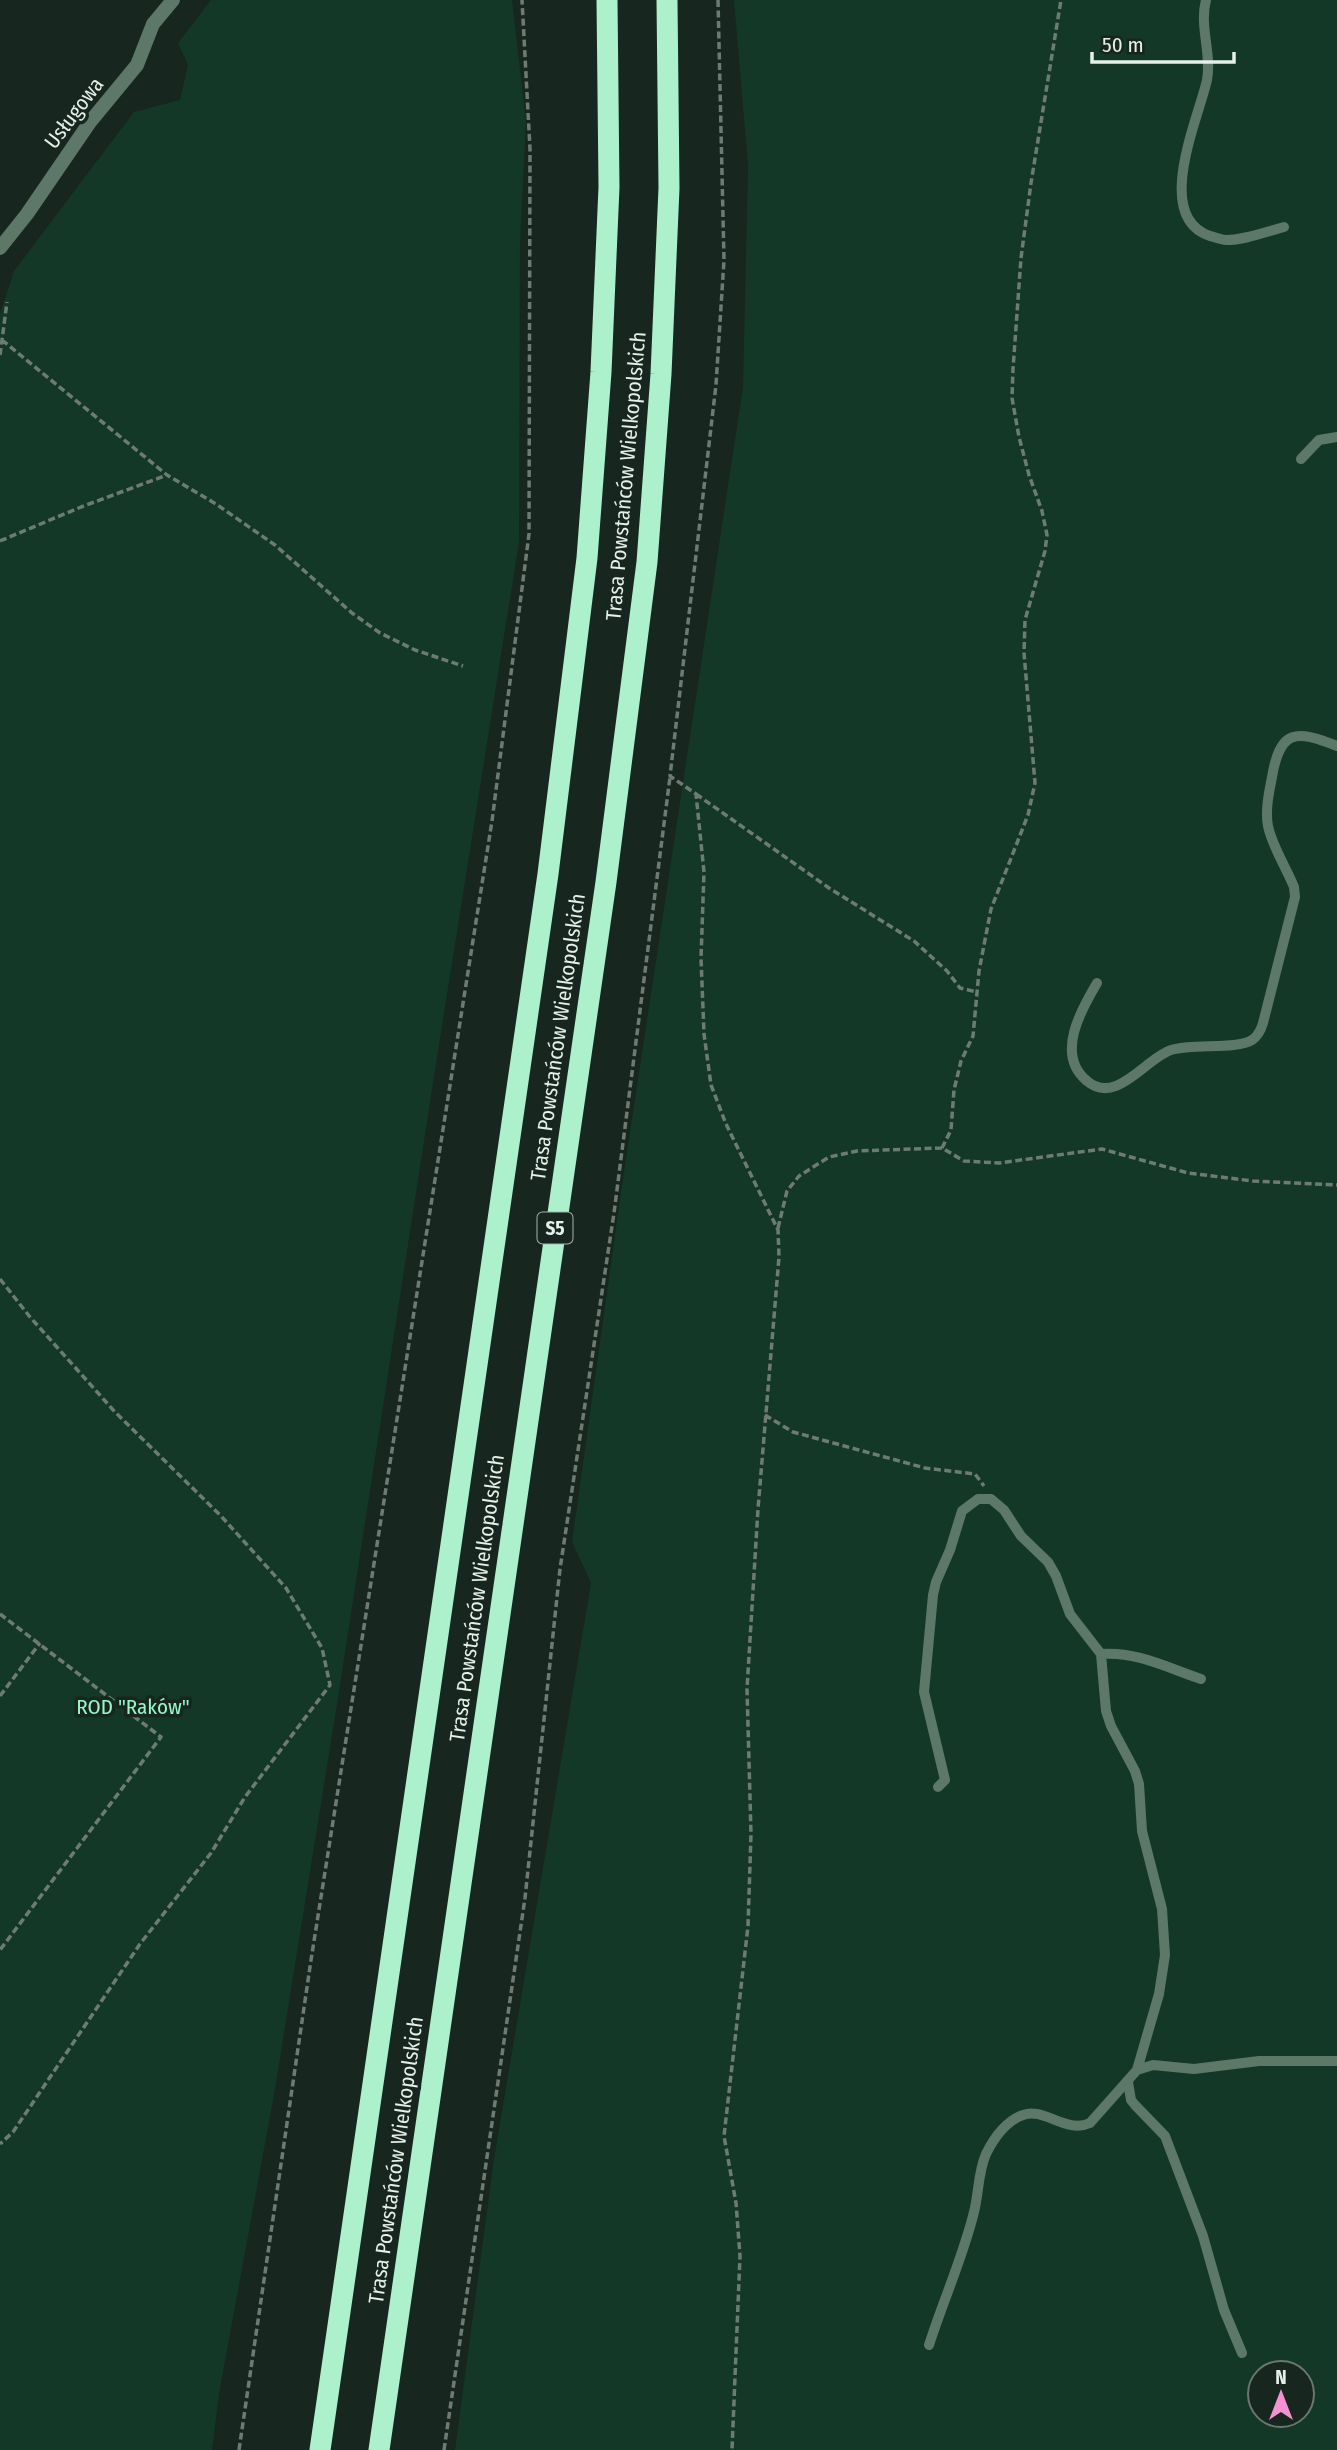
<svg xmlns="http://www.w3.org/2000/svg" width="1337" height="2450" font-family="'Fira Sans Condensed',sans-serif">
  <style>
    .green { fill: #133827; fill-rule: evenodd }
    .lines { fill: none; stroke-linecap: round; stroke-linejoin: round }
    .path { stroke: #6e7b74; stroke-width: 3.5; stroke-dasharray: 7 3.5; stroke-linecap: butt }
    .service { stroke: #5d7769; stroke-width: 10 }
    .minor { stroke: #5d7769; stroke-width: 14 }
    .motorway { stroke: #acf0cc; stroke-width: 21 }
    .labels { text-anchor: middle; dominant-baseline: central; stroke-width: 7; stroke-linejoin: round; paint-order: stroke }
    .shield { fill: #17261e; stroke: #a8b3ad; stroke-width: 2 }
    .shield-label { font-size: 19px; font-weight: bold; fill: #e6f0ea }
    .street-label { font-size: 21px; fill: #e6f0ea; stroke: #17261e }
    .park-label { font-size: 21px; fill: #97f8c7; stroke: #17261e }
  </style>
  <rect width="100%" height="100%" fill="#17261e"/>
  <path class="green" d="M211 0H512L526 121 520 244 519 542 435 1070 338 1698 275 2089 219 2394 212 2450H0V314L14 271 134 112 180 100 188 65 178 43Z
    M734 0H1337V2450H455L494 2159 591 1583 572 1542 622 1185 743 387 748 166ZM1260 2373H1302V2415H1260Z"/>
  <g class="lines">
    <path class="path" d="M718 0 724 260 716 385 670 776 696 794 704 872 701 958 704 1034 711 1085 726 1124 778 1230 779 1257 758 1509 747 1689 751 1834 748 1926 724 2136 736 2203 740 2256 732 2450
      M2 340 167 475 216 504 275 545 352 613 380 633 415 650 463 666
      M0 355 7 302
      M0 541 81 507 167 475
      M696 794 829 888 914 941 947 971 960 988 977 992
      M942 1148 951 1130 954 1090 961 1061 973 1036 979 971 991 909 1028 815 1035 783 1024 653 1025 620 1045 551 1047 535 1042 511 1029 475 1019 437 1012 398 1013 369 1021 258 1031 183 1061 0
      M778 1228 787 1191 799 1176 829 1157 857 1151 942 1148 964 1161 999 1163 1102 1149 1188 1173 1253 1181 1337 1185
      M0 1279 30 1317 115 1412 221 1516 286 1588 322 1648 330 1685 245 1797 211 1853 140 1944 13 2132 0 2144
      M765 1415 793 1432 925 1468 975 1474 984 1486
      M0 1614 161 1737 0 1950
      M0 1696 40 1643
      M239 2450 311 1960 492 821 529 534 530 149 522 0
      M444 2450 525 1898 560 1569 614 1213 670 777"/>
    <path class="service" d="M1206 0C1199 27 1212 53 1207 80 1198 120 1153 217 1210 236 1215 237 1221 240 1226 240 1245 240 1265 232 1284 227
      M1301 459 1319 440 1337 437
      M1097 983C1081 1010 1055 1055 1087 1081 1116 1106 1146 1058 1171 1050 1193 1043 1236 1050 1252 1040 1258 1036 1261 1030 1263 1023L1295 897 1294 887C1286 867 1272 846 1268 826 1265 811 1269 792 1272 777 1280 730 1295 729 1337 746
      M1101 1654C1136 1651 1168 1668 1201 1679
      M938 1787 945 1780 924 1692 933 1595 936 1582 950 1550 962 1511 978 1499H991L1004 1510 1021 1536 1048 1562 1056 1576 1070 1614 1101 1654 1106 1711 1111 1726 1135 1771 1139 1784 1142 1831 1162 1909 1165 1955 1159 1994 1137 2070
      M1128 2082 1131 2100 1135 2105 1165 2136 1203 2236 1224 2310 1242 2353
      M929 2345C943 2301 963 2257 974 2212 979 2192 978 2172 986 2154 994 2138 1006 2121 1023 2115 1044 2107 1066 2134 1090 2123L1137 2070 1153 2065 1194 2069 1259 2061H1337"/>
    <path class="minor" d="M0 248 27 214 90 122 137 65 153 24 173 0"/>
    <path class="motorway" d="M320 2450 548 874 587 558 601 372 609 187 607 0
      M379 2450 606 882 647 562 661 374 669 188 667 0"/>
  </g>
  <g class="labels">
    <rect class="shield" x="537.5" y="1212.5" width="35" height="31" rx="5"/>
    <g class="shield-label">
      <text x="555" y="1228">S5</text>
    </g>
    <g class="street-label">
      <text transform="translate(74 113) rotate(-53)">Usługowa</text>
      <text transform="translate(626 476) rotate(-85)">Trasa Powstańców Wielkopolskich</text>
      <text transform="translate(558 1037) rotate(-82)">Trasa Powstańców Wielkopolskich</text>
      <text transform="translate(477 1598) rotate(-82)">Trasa Powstańców Wielkopolskich</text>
      <text transform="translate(396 2160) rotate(-82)">Trasa Powstańców Wielkopolskich</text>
    </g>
    <g class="park-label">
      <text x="133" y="1707">ROD "Raków"</text>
    </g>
  </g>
  <g transform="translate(1281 2394)"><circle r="33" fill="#17261e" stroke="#6a7770" stroke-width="2"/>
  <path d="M0-5L12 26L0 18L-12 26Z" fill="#f591d2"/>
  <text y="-10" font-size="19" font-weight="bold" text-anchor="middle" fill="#e6f0ea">N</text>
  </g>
  <path d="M1092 52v10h142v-10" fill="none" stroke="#e6f0ea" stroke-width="3.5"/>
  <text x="1102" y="52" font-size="21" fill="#e6f0ea" stroke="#17261e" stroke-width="5" paint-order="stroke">50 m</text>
</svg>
